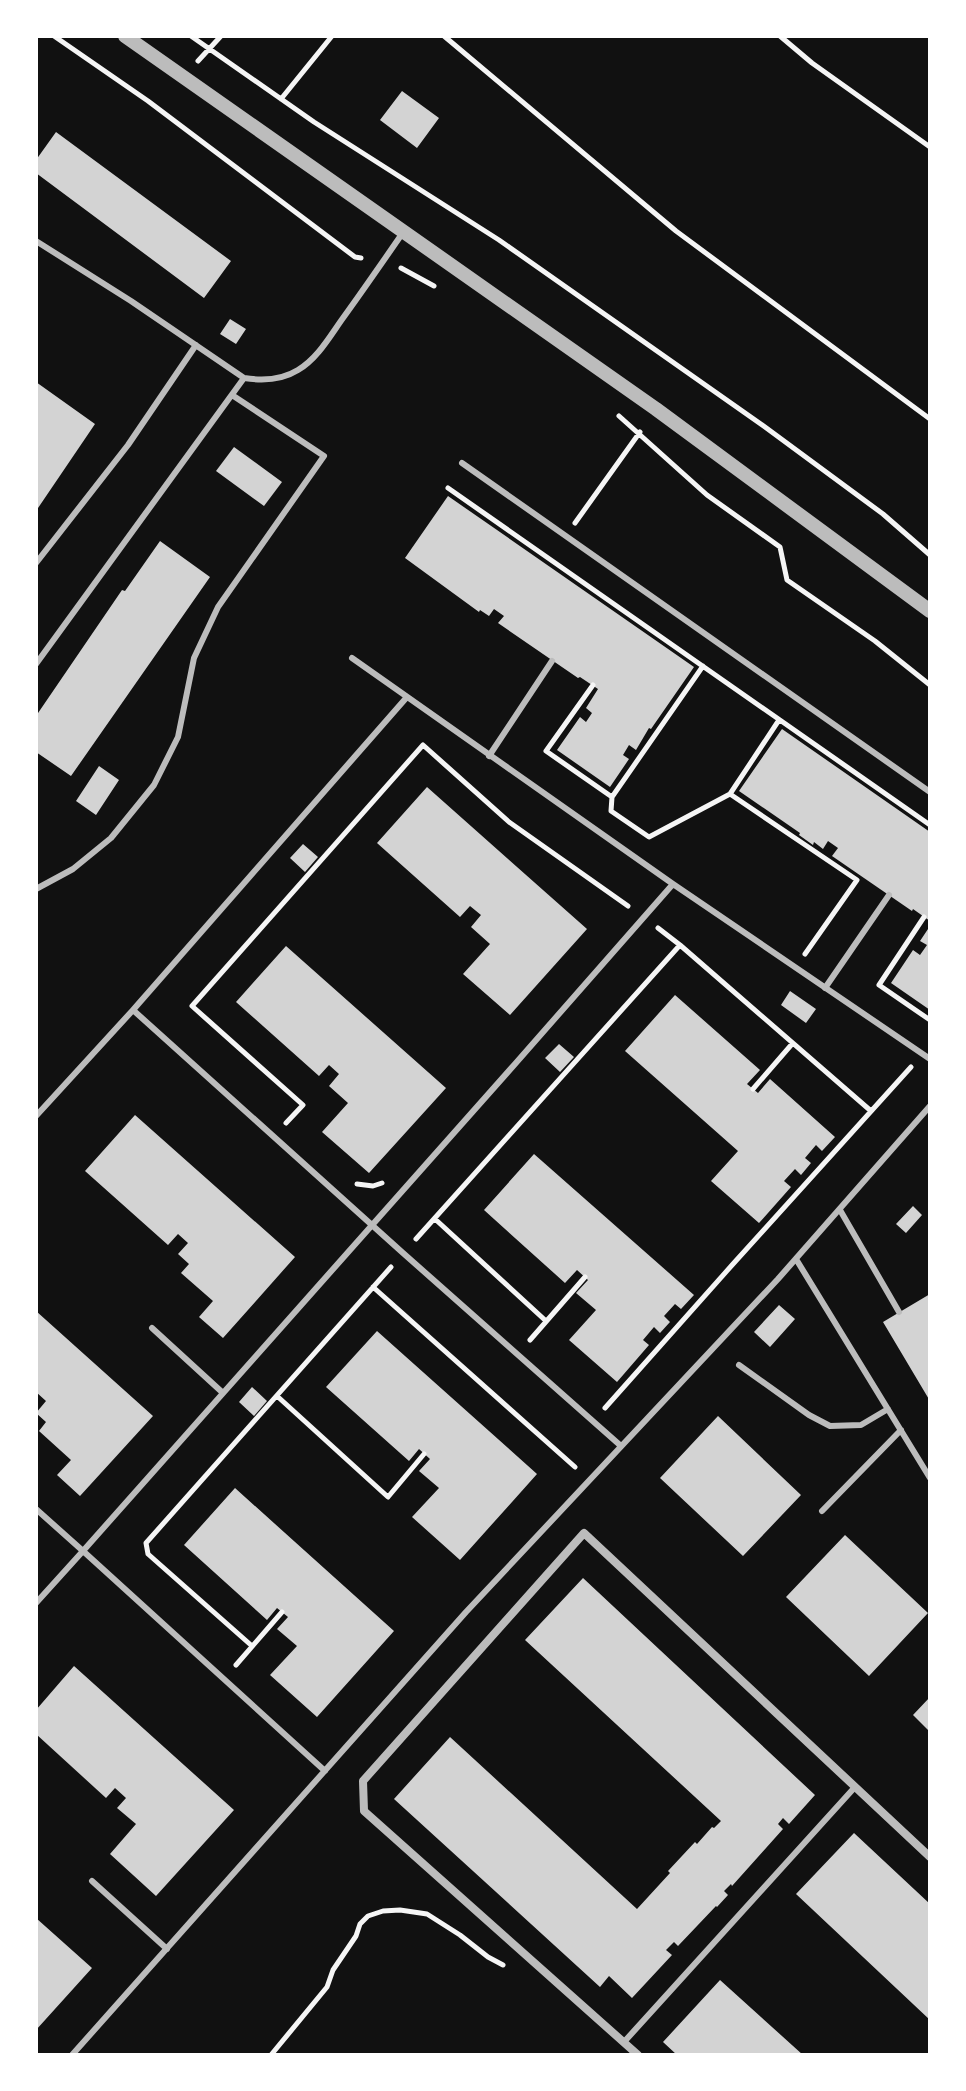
<svg xmlns="http://www.w3.org/2000/svg" width="966" height="2091" font-family="Georgia,serif">
  <style>
    .building { fill: #d3d3d3 }
    .lines { fill: none; stroke-linecap: round; stroke-linejoin: round }
    .path { stroke: #f5f5f5; stroke-width: 5 }
    .service { stroke: #bcbcbc; stroke-width: 6 }
    .minor { stroke: #bcbcbc; stroke-width: 8 }
    .tertiary { stroke: #bcbcbc; stroke-width: 14 }
  </style>
  <rect width="100%" height="100%" fill="#111"/>
  <path class="building" d="M402 91 439 118 417 148 380 120Z
    M56 132 231 261 204 298 36 173V160Z
    M230 319 246 329 236 344 220 334Z
    M36 382 95 424 36 511Z
    M234 447 282 482 264 506 216 471Z
    M448 496 694 667 651 729 649 728 636 750 629 745 623 755 629 759 610 787 557 750 580 717 586 722 592 713 586 708 598 689 580 677 578 678 498 623 504 616 494 609 489 616 480 610 479 612 405 558Z
    M160 541 210 577 71 776 36 752V716L122 590 125 591Z
    M782 729 930 832V921L913 909 912 911 832 856 838 848 828 841 823 849 814 842 813 845 799 835 800 833 739 791Z
    M99 766 119 780 96 815 76 801Z
    M427 787 587 929 510 1015 463 974 490 944 471 927 481 915 470 906 460 917 377 843Z
    M303 844 318 857 305 872 290 858Z
    M930 926V1010L891 983 913 950 920 955 927 945 920 941Z
    M286 946 446 1088 369 1173 322 1132 348 1103 329 1086 339 1074 329 1065 319 1076 236 1002Z
    M790 991 816 1009 806 1023 781 1005Z
    M675 995 760 1070 747 1084 758 1093 770 1079 835 1137 822 1151 816 1145 805 1158 811 1163 801 1175 795 1169 784 1181 791 1187 759 1223 711 1181 738 1151 625 1051Z
    M559 1044 574 1057 560 1072 545 1058Z
    M135 1115 295 1257 223 1338 199 1317 213 1301 181 1273 189 1264 178 1254 188 1243 178 1234 168 1245 85 1171Z
    M534 1154 694 1295 681 1309 675 1304 664 1316 670 1322 660 1333 654 1327 643 1340 649 1345 617 1382 569 1340 596 1310 576 1293 588 1280 577 1270 565 1283 484 1210Z
    M913 1206 922 1215 906 1233 896 1224Z
    M930 1294V1401L883 1322Z
    M779 1305 795 1319 770 1347 754 1332Z
    M36 1311 153 1416 80 1496 57 1475 71 1460 39 1431 46 1422 36 1413 46 1401 36 1392Z
    M377 1331 537 1474 460 1560 412 1517 439 1488 419 1471 430 1459 419 1449 409 1461 326 1387Z
    M252 1387 267 1401 254 1416 239 1402Z
    M718 1416 801 1495 743 1556 660 1478Z
    M235 1488 394 1631 317 1717 270 1675 297 1646 277 1629 288 1617 277 1608 267 1620 184 1545Z
    M845 1535 928 1613 869 1676 786 1597Z
    M583 1578 815 1795 789 1824 783 1818 778 1824 783 1829 732 1886 731 1884 724 1891 728 1895 717 1907 716 1906 678 1946 674 1942 666 1950 672 1955 632 1998 609 1976 600 1987 394 1799 450 1737 637 1909 670 1873 668 1871 695 1842 697 1844 712 1827 714 1828 721 1821 525 1640Z
    M74 1666 234 1810 156 1896 110 1854 136 1824 117 1808 126 1798 115 1788 106 1798 36 1734V1710Z
    M930 1697V1732L913 1715Z
    M854 1833 930 1904V2020L796 1894Z
    M36 1918 92 1968 36 2030Z
    M720 1980 803 2055H677L663 2042Z"/>
  <g class="lines">
    <path class="path" d="M54 36 148 101 355 257 361 258
      M191 36 314 122 499 240 765 427 883 514 930 555
      M444 36 676 231 930 419
      M780 36 812 63 930 147
      M198 61 221 36
      M281 99 332 36
      M401 268 434 286
      M619 416 707 495 780 547 787 580 875 641 930 685
      M448 488 930 825
      M575 523 640 432
      M593 685 546 751 612 797 611 811 649 837 730 794
      M779 720 730 794 857 880 805 954
      M612 797 703 666
      M924 917 879 985 930 1020
      M658 928 680 945
      M753 1089 792 1044
      M286 1123 303 1105 192 1006 423 745 509 822 628 906
      M357 1184 373 1186 382 1183
      M435 1219 546 1321
      M416 1239 680 945 871 1111
      M373 1287 575 1467
      M530 1340 585 1277
      M277 1396 388 1497 424 1454
      M605 1408 733 1264 911 1067
      M252 1646 148 1554 146 1543 391 1267
      M236 1665 282 1612
      M271 2055 327 1987 333 1970 356 1936 360 1924 368 1916 383 1911 400 1910 427 1914 460 1935 488 1957 503 1965"/>
    <path class="service" d="M36 241 131 301 244 378C263 381 282 380 298 370 318 358 330 336 343 318 364 289 384 260 404 231
      M462 463 930 792
      M36 563 128 445 196 345
      M352 658 673 884 930 1059
      M36 664 244 378
      M407 697 133 1010 403 1253 621 1446
      M489 756 552 661
      M36 889 73 869 111 838 154 785 178 737 194 658 218 607 324 456 232 395
      M825 988 889 895
      M36 1116 133 1010
      M840 1210 899 1312
      M796 1259 930 1478
      M152 1328 223 1393
      M739 1365 809 1415 830 1426 861 1425 888 1409
      M36 1509 83 1551 36 1603
      M822 1511 901 1430
      M325 1771 83 1551 515 1064 673 884
      M92 1881 167 1949
      M624 2042 855 1787
      M72 2055 466 1612 778 1279 930 1106"/>
    <path class="minor" d="M638 2055 364 1811 363 1781 584 1533 930 1857"/>
    <path class="tertiary" d="M125 36 656 409 930 611"/>
  </g>
  <rect width="966" height="2091" fill="none" stroke="#ffffff" stroke-width="76"/>
</svg>
